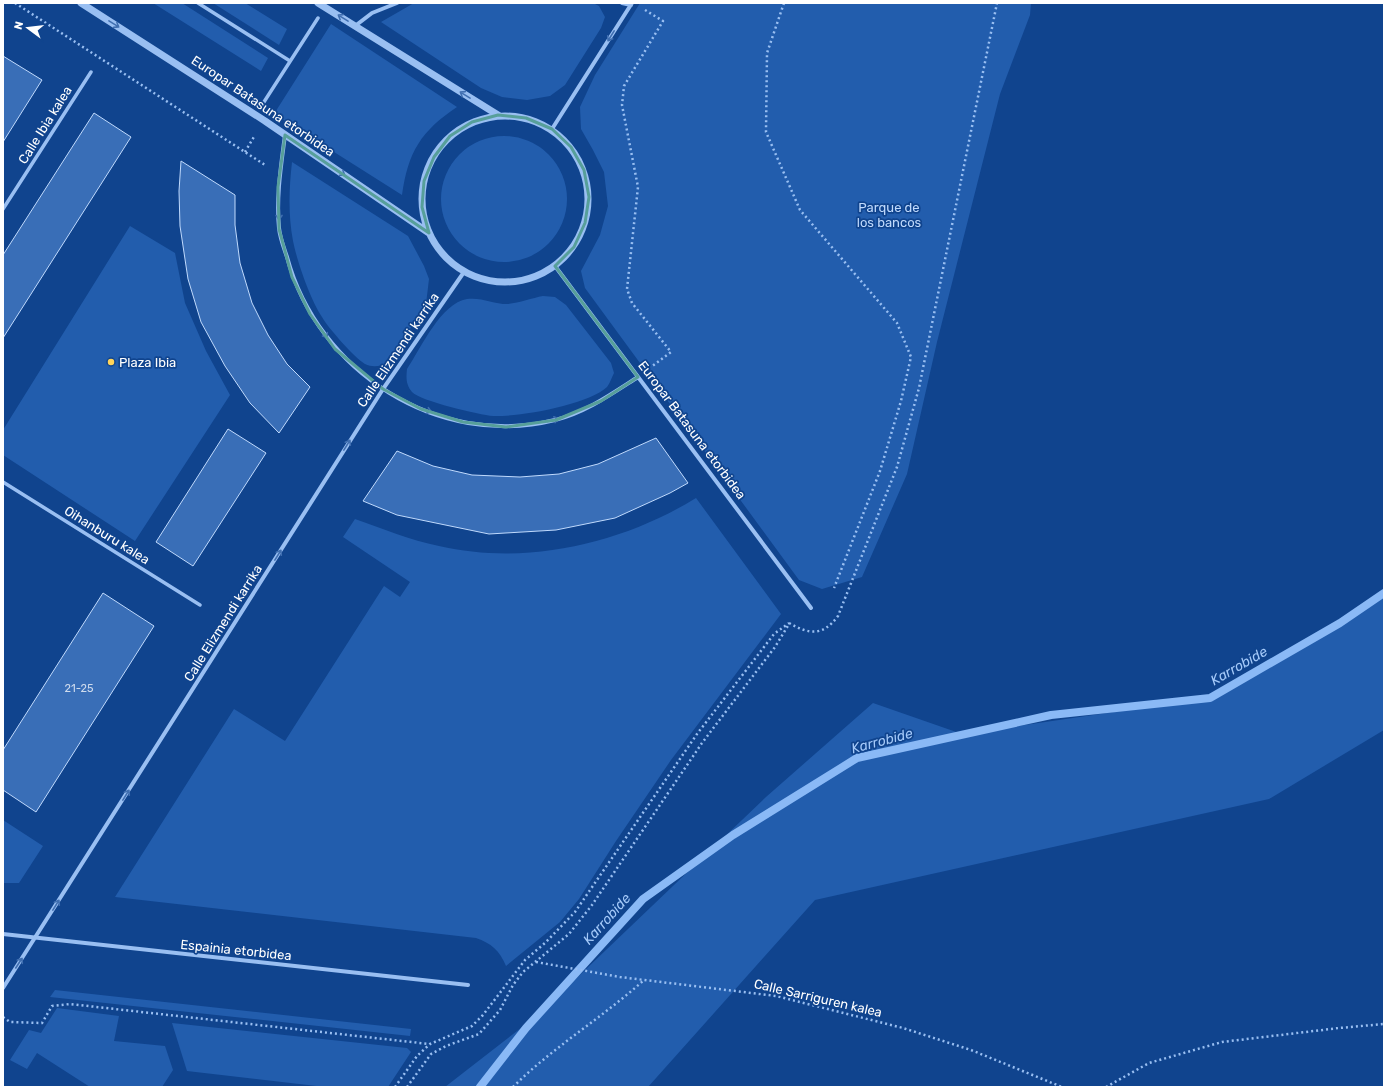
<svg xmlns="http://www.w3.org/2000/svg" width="1387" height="1090" font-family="Rubik,sans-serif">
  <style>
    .green { fill: #225dad }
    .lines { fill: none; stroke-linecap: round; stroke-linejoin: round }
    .stream { stroke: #8ab9f6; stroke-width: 8 }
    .building { fill: #396eb7; stroke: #c0dafd }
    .path { stroke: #99bff2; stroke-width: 2.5; stroke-dasharray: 2 3; stroke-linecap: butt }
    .pedestrian { stroke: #99bff2; stroke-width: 3.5 }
    .minor { stroke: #99bff2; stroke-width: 4 }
    .tertiary { stroke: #99bff2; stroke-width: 7 }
    .oneway { stroke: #406fb1 }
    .marked { fill: none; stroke: #579f9a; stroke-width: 3; stroke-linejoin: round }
    .poi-dot { fill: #ffd45a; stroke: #10448e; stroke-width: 1.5 }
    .labels { text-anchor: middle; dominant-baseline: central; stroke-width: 3.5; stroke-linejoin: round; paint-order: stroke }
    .number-label { font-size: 11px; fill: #cedbed }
    .street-label { font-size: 13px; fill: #fff; stroke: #10448e }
    .park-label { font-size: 13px; fill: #c0dafd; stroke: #10448e }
    .poi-label { font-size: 13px; fill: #fff; stroke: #10448e; text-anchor: start }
    .water-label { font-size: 14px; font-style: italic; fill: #a4c9f9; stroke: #10448e }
  </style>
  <rect width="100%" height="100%" fill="#10448e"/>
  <path class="green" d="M153 3H182L268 58 261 71Z
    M213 3H245L287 29 279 45Z
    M414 3H593L599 6 605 17 601 28 565 85 550 96 527 100 502 97 481 88 381 22Z
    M640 3H1031L1030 15 1000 94 937 342 907 474 862 577 822 589 799 580 585 288 581 271 600 235 608 206 604 172 593 150 581 129 580 107 595 75Z
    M331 24 457 107C421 131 408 152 402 195L274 114Z
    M441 199a63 63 0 1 1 126 0a63 63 0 1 1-126 0Z
    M292 162 408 236 424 266 429 279 426 304 388 363C381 366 373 368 365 364 355 358 328 328 322 317 310 299 297 261 293 241 288 214 289 189 292 162Z
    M130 226 175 253 185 303 206 351 230 395 135 541 3 455V430Z
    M543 296 555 297 566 305 611 363 614 373C612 377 610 383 607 387 588 405 519 417 493 416 480 415 420 401 412 392 406 385 406 378 407 369 421 348 441 303 467 299 481 297 494 304 507 304 519 303 532 298 543 296Z
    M696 498 781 614 671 760 616 841 579 899 560 922 506 966C500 951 491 943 476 938L115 897 234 709 285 741 384 586 400 597 410 582 343 537 355 519C383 529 410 540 439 546 526 566 621 544 696 498Z
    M1384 593V730L1269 799 815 900 648 1087H445L539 1014 766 797 873 703 962 734 1210 698Z
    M3 820 43 846 19 883H3Z
    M55 990 411 1029 410 1036 50 997Z
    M57 1008 119 1016 114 1041 165 1046 173 1070 162 1087H90L37 1053 27 1069 10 1060 29 1030 41 1033Z
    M172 1023 407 1048 411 1052 388 1087H325L187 1071Z"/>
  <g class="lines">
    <path class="stream" d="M480 1087 526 1028 643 899 733 835 857 758 1051 715 1210 698 1340 623 1384 593"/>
  </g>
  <path class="building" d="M3 56 42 80 3 142Z
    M94 113 131 137 3 338V255Z
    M181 161 235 195V225L240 263 252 303 268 335 287 364 310 387 279 433 250 403 225 366 201 322 188 279 180 226 179 191Z
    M228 429 266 453 193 566 156 542Z
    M656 438 688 483 670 493 615 518 556 530 489 534 397 515 363 501 397 451 433 466 472 475 520 477 559 474 598 464Z
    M103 593 154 626 36 812 3 790V750Z"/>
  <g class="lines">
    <path class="path" d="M15 3 265 165
      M784 3 767 53 766 132 800 210 897 323 911 357 901 401 880 471 834 588
      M645 10 663 21 624 86 622 105 638 187 627 289 632 303 671 352 651 367
      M245 152 255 135
      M789 623C810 635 823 636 838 616L897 467 919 388 997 3
      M536 962 620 977 776 996 903 1028 971 1050 1062 1087
      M3 1017 10 1022 42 1023 52 1006 70 1004 429 1044
      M395 1087 417 1056 430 1044 472 1026 483 1015 525 960 545 943 575 912 697 734 774 634 789 623
      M407 1087 431 1054 446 1046 479 1034 500 1010 513 985 523 972 569 934 592 905 702 743 775 647 789 624
      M513 1087C553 1047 602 1018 644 980
      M1106 1087 1149 1063 1222 1042 1339 1028 1384 1024"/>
    <path class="pedestrian" d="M198 3 290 61
      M262 105 318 18
      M3 209 91 72
      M3 482 200 605"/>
    <path class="minor" d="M622 3 631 5
      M355 26 372 13 397 3
      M552 129 632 3
      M285 135C281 166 276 197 279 228 280 238 284 248 287 257 318 372 438 449 555 420 585 413 613 393 638 377
      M555 266 811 608
      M3 934 468 985
      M3 988 383 389 464 272"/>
    <path class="tertiary" d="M81 3 265 121 429 233
      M318 3 498 115
      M422 199a83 83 0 1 1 166 0a83 83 0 1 1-166 0Z"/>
  </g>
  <defs><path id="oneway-shaft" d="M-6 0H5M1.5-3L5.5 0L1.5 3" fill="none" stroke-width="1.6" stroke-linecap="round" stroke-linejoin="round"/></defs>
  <g class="oneway">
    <use href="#oneway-shaft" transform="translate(343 18) rotate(-148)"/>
    <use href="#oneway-shaft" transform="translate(114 24) rotate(32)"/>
    <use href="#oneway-shaft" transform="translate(611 36) rotate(122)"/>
    <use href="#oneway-shaft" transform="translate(465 95) rotate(-148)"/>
    <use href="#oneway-shaft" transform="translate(340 172) rotate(34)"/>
    <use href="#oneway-shaft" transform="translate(279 214) rotate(89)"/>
    <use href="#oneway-shaft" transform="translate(324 333) rotate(54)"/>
    <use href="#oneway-shaft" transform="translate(426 410) rotate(18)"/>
    <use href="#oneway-shaft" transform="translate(553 420) rotate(-13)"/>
    <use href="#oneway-shaft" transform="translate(347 445) rotate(-58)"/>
    <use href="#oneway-shaft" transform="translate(278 555) rotate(-58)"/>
    <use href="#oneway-shaft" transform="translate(126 795) rotate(-58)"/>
    <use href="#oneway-shaft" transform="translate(56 905) rotate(-58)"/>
    <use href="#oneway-shaft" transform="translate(19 963) rotate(-57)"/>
  </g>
  <path class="marked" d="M498 115 526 118 552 129 571 147 584 170 589 197 585 223 574 247 555 266 638 377 601 401 556 420 506 427 463 422 421 409 383 389 335 349 310 314 292 277 279 229 278 187 285 135 429 233 422 207 424 181 434 157 450 136 472 122Z"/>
  <circle class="poi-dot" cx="111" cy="362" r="4"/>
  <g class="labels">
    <g class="number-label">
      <text x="79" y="688">21-25</text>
    </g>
    <g class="street-label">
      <text transform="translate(263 106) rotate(34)">Europar Batasuna etorbidea</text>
      <text transform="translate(45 125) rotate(-58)">Calle Ibia kalea</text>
      <text transform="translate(398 350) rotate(-56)">Calle Elizmendi karrika</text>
      <text transform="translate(692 430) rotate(53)">Europar Batasuna etorbidea</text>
      <text transform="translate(107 535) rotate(32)">Oihanburu kalea</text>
      <text transform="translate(223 623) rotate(-58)">Calle Elizmendi karrika</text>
      <text transform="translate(236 950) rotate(6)">Espainia etorbidea</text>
      <text transform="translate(818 998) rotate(13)">Calle Sarriguren kalea</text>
    </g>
    <g class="park-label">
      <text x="889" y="207">Parque de<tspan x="889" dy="15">los bancos</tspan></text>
    </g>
    <g class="poi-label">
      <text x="119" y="362">Plaza Ibia</text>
    </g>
    <g class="water-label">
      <text transform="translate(1239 666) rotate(-30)">Karrobide</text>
      <text transform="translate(882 741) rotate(-15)">Karrobide</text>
      <text transform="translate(607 919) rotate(-48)">Karrobide</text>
    </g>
  </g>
  <rect width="1387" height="1090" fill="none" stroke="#ffffff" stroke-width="8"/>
  <g transform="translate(28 28) rotate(285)" stroke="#10448e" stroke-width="3" paint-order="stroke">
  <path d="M0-3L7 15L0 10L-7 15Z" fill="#ffffff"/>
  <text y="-6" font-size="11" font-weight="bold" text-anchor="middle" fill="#ffffff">N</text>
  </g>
</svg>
